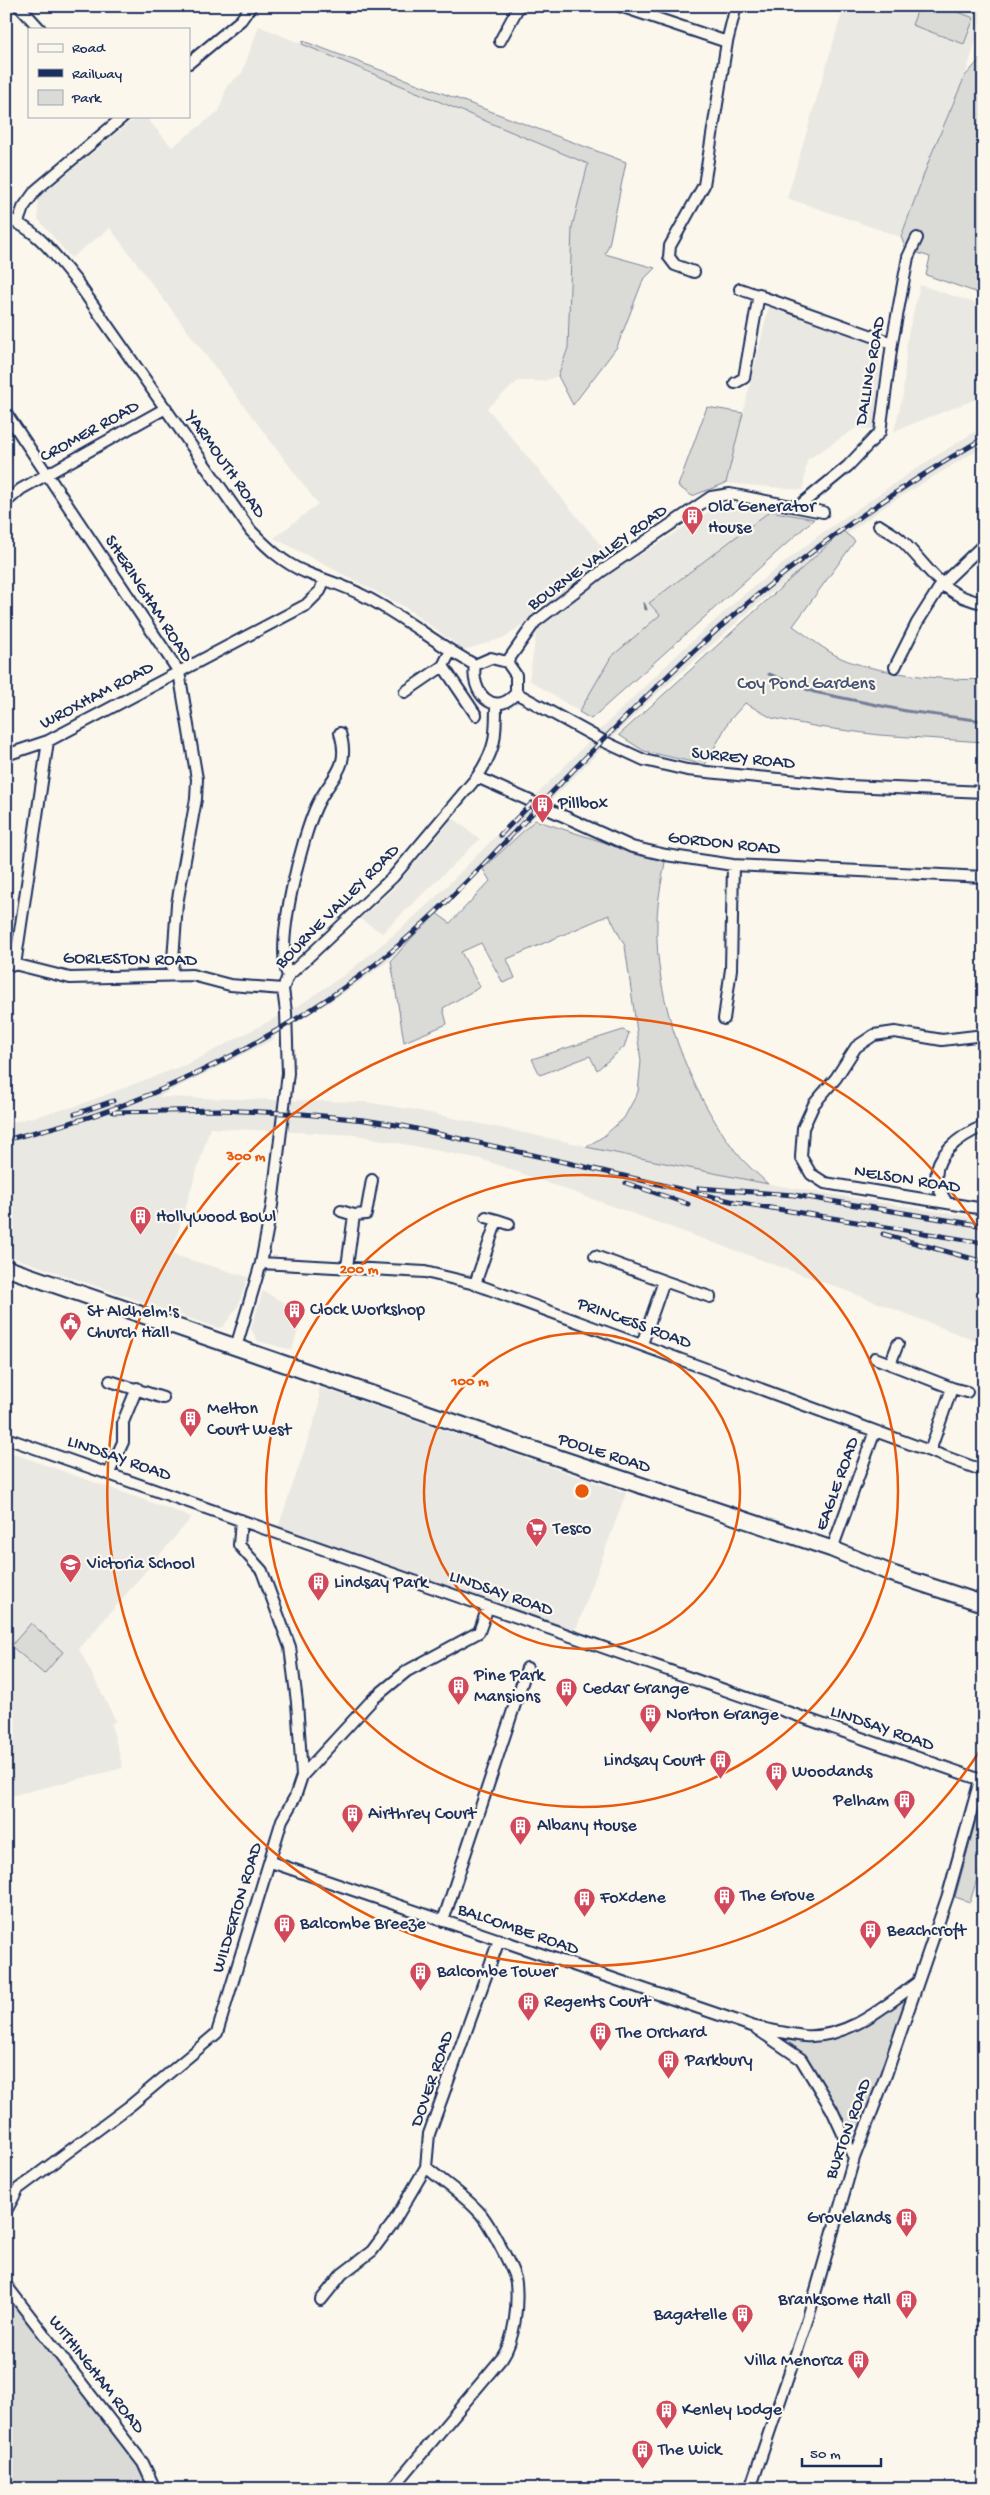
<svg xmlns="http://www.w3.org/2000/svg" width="990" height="2495" font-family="'Gochi Hand',sans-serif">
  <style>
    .built { fill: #eae8e2 }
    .green { fill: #dadad7; stroke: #7a849a }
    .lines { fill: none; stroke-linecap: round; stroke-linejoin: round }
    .stream { stroke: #747e96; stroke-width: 3 }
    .minor-casing { stroke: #1b2f5e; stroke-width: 14 }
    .highway-casing { stroke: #1b2f5e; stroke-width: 19 }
    .minor { stroke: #fbf7ec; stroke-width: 10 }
    .highway { stroke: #fbf7ec; stroke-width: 15 }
    .rail-casing { stroke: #1b2f5e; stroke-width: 5 }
    .rail { stroke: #fbf7ec; stroke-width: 3; stroke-dasharray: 9; stroke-linecap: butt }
    .ring { fill: none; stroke: #e8590c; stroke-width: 2.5 }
    .labels { text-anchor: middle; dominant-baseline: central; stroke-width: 4.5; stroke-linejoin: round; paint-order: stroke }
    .street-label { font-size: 18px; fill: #1b2f5e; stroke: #fbf7ec }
    .poi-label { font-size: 18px; fill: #1b2f5e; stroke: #fbf7ec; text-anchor: start }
    .park-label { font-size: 18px; fill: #415176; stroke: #fbf7ec }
    .centre { fill: #e8590c; stroke: #fbf7ec; stroke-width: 2.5 }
    .ring-label { font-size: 15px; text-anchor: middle; font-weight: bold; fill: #e8590c; stroke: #fbf7ec; stroke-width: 4.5; stroke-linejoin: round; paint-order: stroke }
  </style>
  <rect width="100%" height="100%" fill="#fbf7ec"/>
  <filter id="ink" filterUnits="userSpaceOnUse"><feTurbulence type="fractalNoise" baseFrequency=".02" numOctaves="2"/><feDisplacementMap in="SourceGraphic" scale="10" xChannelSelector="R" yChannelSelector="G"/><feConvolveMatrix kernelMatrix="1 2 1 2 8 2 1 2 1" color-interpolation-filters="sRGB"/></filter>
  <g filter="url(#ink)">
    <path class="built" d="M844 6H984L978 34 965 76 931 155 901 237 787 198Z
      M259 26 588 164 572 227 568 348 558 376 544 381H518L487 408 609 555 506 637 464 650 405 607 274 538 318 504 110 228 71 258 38 219V198L137 116H145L172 147 219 111 227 86 242 73Z
      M920 285 984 306V396L894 431 903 395 907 339Z
      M770 302 879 343 880 382 874 429 856 428 807 460 803 490 726 483Z
      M984 426V446L890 503 837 541 755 606 645 705 431 922 387 962 341 995 274 1036V1039L158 1097 365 1102 415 1110 768 1184 984 1219V1344L842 1289 481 1159 356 1135 210 1128 171 1254 248 1277 238 1306 223 1327 218 1328 6 1255V1124L76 1106 190 1063 298 1006 347 973 396 933 436 897 605 725 682 650 743 595 822 533 920 466Z
      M724 502 814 519 591 719 529 680 537 629 613 572Z
      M453 818 480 839 382 933 360 919 395 887Z
      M263 1291 303 1313 292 1350 258 1341 251 1329Z
      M319 1387 626 1493 577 1627 568 1632 278 1528 319 1407Z
      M6 1451 192 1517 79 1649 116 1721 111 1724 123 1768 6 1797Z"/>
    <path class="green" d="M919 6H942L974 18 964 44 912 25Z
      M303 41 626 162 609 245 605 254 655 268 643 280 617 347 573 405 558 376 568 348 572 227 588 164 302 44Z
      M984 55V295L926 275 930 257 906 249 901 237 931 155 965 76Z
      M707 407 743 413 726 483 692 496 678 486Z
      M770 511 814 519 591 719 579 712 611 657 660 615 649 603Z
      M843 531 855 541 793 626C808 636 824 650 841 658 871 672 950 682 984 679V742L879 735 819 727 772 718 745 703 729 721 705 765 644 751 619 735Z
      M535 820 665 862C662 881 657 902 657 922 654 1000 689 1091 736 1152 745 1164 758 1174 768 1184L586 1147 604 1136 624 1118 638 1092 641 1061 625 946 609 915 507 959 515 978 503 983 481 943 461 952 480 987 443 1008 447 1024 404 1042 391 961 435 912 450 923 490 881 483 869Z
      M623 1030 629 1033 624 1047 597 1070 590 1056 540 1075 532 1059Z
      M31 1623 63 1652 44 1674 11 1646Z
      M983 1794 984 1856 970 1902 955 1897Z
      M918 1982 854 2158 801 2060 758 2028 806 2036 844 2030Z
      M6 2286 143 2463 155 2489H6Z"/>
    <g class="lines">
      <path class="stream" d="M644 604 646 609
        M769 674 814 692 906 711 984 721"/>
      <defs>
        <path id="minor" d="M19 6 40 29
          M620 6 727 42
          M500 41 519 6
          M189 63 241 20 251 6
          M6 218C39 230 56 257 77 282L251 531C267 547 283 563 305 572 323 580 344 585 362 595 402 615 436 644 475 665
          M18 222 23 208 36 190 124 116
          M694 272 675 265 669 257 670 246 704 185 727 42 736 6
          M740 289 892 343
          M735 383 744 378 759 294
          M6 413 179 672 197 779 196 799 177 904 172 974
          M6 502 21 489 166 408
          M798 507 848 466 880 432 892 343 908 257 917 238
          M879 525C886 530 895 534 901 540 930 567 940 596 984 603
          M491 658 507 662 516 675V693C494 719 470 692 475 665Z
          M507 662 535 622 602 571 711 497 730 494 823 512
          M443 666 476 715
          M895 667 917 623 941 585 984 544
          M405 692 443 666 450 652
          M516 693 605 742 644 760 687 770 849 786 984 792
          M6 755 48 741 306 605 320 591 324 580
          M477 777 632 847 666 855 733 865 984 877
          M6 962 70 978 192 975 230 985 283 989
          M15 965 48 741
          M288 976C274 944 302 837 317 805 331 776 351 769 340 733
          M724 1019 731 969 733 865
          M984 1035 942 1040 895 1032 874 1035 856 1047 836 1078 814 1104 803 1128 801 1157 811 1174 825 1183 984 1209
          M947 1203C944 1197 939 1191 938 1185 929 1157 961 1135 984 1126
          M341 1211 354 1215 366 1214 372 1180
          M497 1220 509 1224
          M595 1256 664 1281 642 1344
          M261 1263 425 1272 475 1284 984 1471
          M347 1267 354 1215
          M664 1281 710 1297
          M475 1284 497 1220 486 1217
          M236 1347 261 1263 272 1205 288 1073 286 1012 283 989 288 976 393 877 477 777C496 749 496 737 496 704
          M875 1358 952 1388 930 1451
          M890 1364 898 1344
          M110 1381 163 1398
          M952 1388 967 1392
          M6 1438 984 1781
          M109 1473 123 1442V1422L137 1388
          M241 1520 239 1545 262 1571 290 1647 297 1702 302 1776
          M832 1549 875 1431
          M271 1862 755 2027C771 2030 788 2034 804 2036 848 2039 885 2006 918 1982
          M443 1921 527 1668
          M757 2029 801 2059 832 2110 854 2158
          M6 2211 18 2189 131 2105 217 2033 282 1820 295 1797 302 1776 373 1699 407 1671 479 1632 488 1607
          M6 2285 143 2463 155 2489
          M321 2300 342 2274 372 2251 393 2223 426 2167
          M392 2489 502 2358C515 2339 518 2305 516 2283 515 2271 488 2221 479 2212 464 2195 443 2182 426 2167L429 2134 499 1940
          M750 2489 808 2318 854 2158 886 2075 948 1895 980 1780"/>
        <path id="highway" d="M6 1268 520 1445 832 1549 893 1574 984 1604"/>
      </defs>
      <use href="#minor" class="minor-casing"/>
      <use href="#highway" class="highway-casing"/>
      <use href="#minor" class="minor"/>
      <use href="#highway" class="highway"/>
      <defs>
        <path id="rail" d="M500 835 532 803
          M113 1112 221 1110 303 1114 364 1120 403 1126 564 1162 735 1202 984 1243
          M75 1114 113 1101
          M6 1140C38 1131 70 1124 101 1113 186 1084 287 1030 360 976 447 912 517 826 593 750 639 704 685 657 734 615 811 548 896 489 984 438
          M626 1183 688 1204
          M699 1188 794 1195 984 1226
          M883 1234 984 1262"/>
      </defs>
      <use href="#rail" class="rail-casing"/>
      <use href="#rail" class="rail"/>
    </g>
  </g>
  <g class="ring">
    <circle cx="582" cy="1491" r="158"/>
    <circle cx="582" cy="1491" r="316"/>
    <path d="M983 1746A475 475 0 1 1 983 1236"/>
  </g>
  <defs>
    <symbol id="building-pin" viewBox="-11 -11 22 30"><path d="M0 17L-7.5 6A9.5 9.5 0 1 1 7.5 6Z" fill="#d1495b" stroke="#fbf7ec"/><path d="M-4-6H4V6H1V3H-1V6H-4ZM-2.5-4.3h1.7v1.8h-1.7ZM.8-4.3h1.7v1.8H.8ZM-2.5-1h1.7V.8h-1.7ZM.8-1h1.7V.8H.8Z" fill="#fff"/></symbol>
    <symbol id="civic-pin" viewBox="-11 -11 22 30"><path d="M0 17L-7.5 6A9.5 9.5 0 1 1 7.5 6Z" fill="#d1495b" stroke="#fbf7ec"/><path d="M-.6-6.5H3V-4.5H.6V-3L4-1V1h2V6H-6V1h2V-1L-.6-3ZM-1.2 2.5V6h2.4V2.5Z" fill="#fff"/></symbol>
    <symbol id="supermarket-pin" viewBox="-11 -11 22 30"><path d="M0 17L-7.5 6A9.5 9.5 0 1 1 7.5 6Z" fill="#d1495b" stroke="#fbf7ec"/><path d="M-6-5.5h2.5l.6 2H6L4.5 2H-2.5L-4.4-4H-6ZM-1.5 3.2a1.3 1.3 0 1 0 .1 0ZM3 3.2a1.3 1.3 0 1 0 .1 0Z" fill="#fff"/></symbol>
    <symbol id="school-pin" viewBox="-11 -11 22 30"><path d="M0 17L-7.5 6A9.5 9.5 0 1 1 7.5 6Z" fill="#d1495b" stroke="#fbf7ec"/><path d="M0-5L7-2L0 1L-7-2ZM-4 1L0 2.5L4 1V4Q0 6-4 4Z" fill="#fff"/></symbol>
  </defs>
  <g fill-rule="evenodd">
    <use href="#building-pin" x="680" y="504" width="25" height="34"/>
    <use href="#building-pin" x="530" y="792" width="25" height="34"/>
    <use href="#building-pin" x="128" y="1204" width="25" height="34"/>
    <use href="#building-pin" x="282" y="1298" width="25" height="34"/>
    <use href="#civic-pin" x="58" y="1310" width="25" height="34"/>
    <use href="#building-pin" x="178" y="1406" width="25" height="34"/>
    <use href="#supermarket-pin" x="524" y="1516" width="25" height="34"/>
    <use href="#school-pin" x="58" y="1552" width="25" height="34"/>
    <use href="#building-pin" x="306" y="1570" width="25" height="34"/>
    <use href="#building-pin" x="446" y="1674" width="25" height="34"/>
    <use href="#building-pin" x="554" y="1676" width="25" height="34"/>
    <use href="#building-pin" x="638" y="1702" width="25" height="34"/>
    <use href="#building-pin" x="708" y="1748" width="25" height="34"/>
    <use href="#building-pin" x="764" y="1760" width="25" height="34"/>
    <use href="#building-pin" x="892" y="1788" width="25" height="34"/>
    <use href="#building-pin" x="340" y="1802" width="25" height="34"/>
    <use href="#building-pin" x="508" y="1814" width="25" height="34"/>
    <use href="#building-pin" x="712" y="1884" width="25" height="34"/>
    <use href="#building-pin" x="572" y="1886" width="25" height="34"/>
    <use href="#building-pin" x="272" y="1912" width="25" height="34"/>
    <use href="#building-pin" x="858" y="1918" width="25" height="34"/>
    <use href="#building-pin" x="408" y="1960" width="25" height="34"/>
    <use href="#building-pin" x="516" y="1990" width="25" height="34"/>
    <use href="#building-pin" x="588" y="2020" width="25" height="34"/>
    <use href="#building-pin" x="656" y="2048" width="25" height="34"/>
    <use href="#building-pin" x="894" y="2206" width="25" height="34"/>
    <use href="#building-pin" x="894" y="2288" width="25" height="34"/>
    <use href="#building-pin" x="730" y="2302" width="25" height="34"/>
    <use href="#building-pin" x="846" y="2348" width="25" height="34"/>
    <use href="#building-pin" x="654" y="2398" width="25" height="34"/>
    <use href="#building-pin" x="630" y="2438" width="25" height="34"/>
  </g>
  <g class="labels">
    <g class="street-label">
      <text transform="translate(871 371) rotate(-80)">DALLING ROAD</text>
      <text transform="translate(90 432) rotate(-29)">CROMER ROAD</text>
      <text transform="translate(225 465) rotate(55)">YARMOUTH ROAD</text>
      <text transform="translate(598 558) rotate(-36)">BOURNE VALLEY ROAD</text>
      <text transform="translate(148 599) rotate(57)">SHERINGHAM ROAD</text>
      <text transform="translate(97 696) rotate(-28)">WROXHAM ROAD</text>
      <text transform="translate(743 759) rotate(6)">SURREY ROAD</text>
      <text transform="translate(724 844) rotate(6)">GORDON ROAD</text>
      <text transform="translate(338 907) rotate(-45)">BOURNE VALLEY ROAD</text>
      <text transform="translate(130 960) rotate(1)">GORLESTON ROAD</text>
      <text transform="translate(907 1180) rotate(9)">NELSON ROAD</text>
      <text transform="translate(634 1324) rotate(20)">PRINCESS ROAD</text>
      <text transform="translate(604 1454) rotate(18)">POOLE ROAD</text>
      <text transform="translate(119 1459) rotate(19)">LINDSAY ROAD</text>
      <text transform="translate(838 1484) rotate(-70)">EAGLE ROAD</text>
      <text transform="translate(501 1594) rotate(19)">LINDSAY ROAD</text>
      <text transform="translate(882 1729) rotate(19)">LINDSAY ROAD</text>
      <text transform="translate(238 1908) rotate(-73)">WILDERTON ROAD</text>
      <text transform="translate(518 1930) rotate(19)">BALCOMBE ROAD</text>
      <text transform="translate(433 2079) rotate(-71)">DOVER ROAD</text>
      <text transform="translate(849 2129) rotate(-70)">BURTON ROAD</text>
      <text transform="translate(96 2375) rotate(52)">WITHINGHAM ROAD</text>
    </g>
    <g class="poi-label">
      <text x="708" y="507">Old Generator<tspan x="708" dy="21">House</tspan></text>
      <text x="558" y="804">Pillbox</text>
      <text x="156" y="1217">Hollywood Bowl</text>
      <text x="310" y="1310">Clock Workshop</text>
      <text x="87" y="1312">St Aldhelm's<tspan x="87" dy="21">Church Hall</tspan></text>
      <text x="207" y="1409">Melton<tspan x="207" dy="21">Court West</tspan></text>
      <text x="553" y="1529">Tesco</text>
      <text x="87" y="1564">Victoria School</text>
      <text x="334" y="1583">Lindsay Park</text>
      <text x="474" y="1676">Pine Park<tspan x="474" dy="21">Mansions</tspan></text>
      <text x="583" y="1689">Cedar Grange</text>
      <text x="666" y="1715">Norton Grange</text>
      <text x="704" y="1761" text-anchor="end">Lindsay Court</text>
      <text x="792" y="1772">Woodands</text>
      <text x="889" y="1801" text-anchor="end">Pelham</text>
      <text x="368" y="1814">Airthrey Court</text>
      <text x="537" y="1826">Albany House</text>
      <text x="740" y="1896">The Grove</text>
      <text x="600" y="1898">Foxdene</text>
      <text x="300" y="1924">Balcombe Breeze</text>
      <text x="887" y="1931">Beachcroft</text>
      <text x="437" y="1972">Balcombe Tower</text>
      <text x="544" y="2002">Regents Court</text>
      <text x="616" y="2033">The Orchard</text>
      <text x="685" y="2061">Parkbury</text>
      <text x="891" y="2218" text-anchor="end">Grovelands</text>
      <text x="891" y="2300" text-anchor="end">Branksome Hall</text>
      <text x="727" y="2315" text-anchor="end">Bagatelle</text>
      <text x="843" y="2361" text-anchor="end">Villa Menorca</text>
      <text x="682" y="2410">Kenley Lodge</text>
      <text x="658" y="2450">The Wick</text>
    </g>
    <g class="park-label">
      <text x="806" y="684">Coy Pond Gardens</text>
    </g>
  </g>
  <circle cx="582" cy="1491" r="8" class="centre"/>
  <g class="ring-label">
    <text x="246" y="1160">300 m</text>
    <text x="359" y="1273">200 m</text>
    <text x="470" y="1385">100 m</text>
  </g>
  <rect width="990" height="2495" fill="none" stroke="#fbf7ec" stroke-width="25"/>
  <rect x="12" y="12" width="965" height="2470" fill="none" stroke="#1b2f5e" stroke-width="2" filter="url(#ink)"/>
  <rect x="28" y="28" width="162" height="90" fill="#fbf7ec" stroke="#a1a7b3"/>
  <rect x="38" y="44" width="25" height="8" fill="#fbf7ec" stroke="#a1a7b3"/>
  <text x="72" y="52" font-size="15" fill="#1b2f5e">Road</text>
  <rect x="38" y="69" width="25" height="8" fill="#1b2f5e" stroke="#a1a7b3"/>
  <text x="72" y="78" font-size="15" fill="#1b2f5e">Railway</text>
  <rect x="38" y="90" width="25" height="15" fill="#dadad7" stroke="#a1a7b3"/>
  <text x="72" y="102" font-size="15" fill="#1b2f5e">Park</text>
  <path d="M802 2458v8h79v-8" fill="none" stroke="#1b2f5e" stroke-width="2.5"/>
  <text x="810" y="2458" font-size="15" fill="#1b2f5e" stroke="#fbf7ec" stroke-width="4" paint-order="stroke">50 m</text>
</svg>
